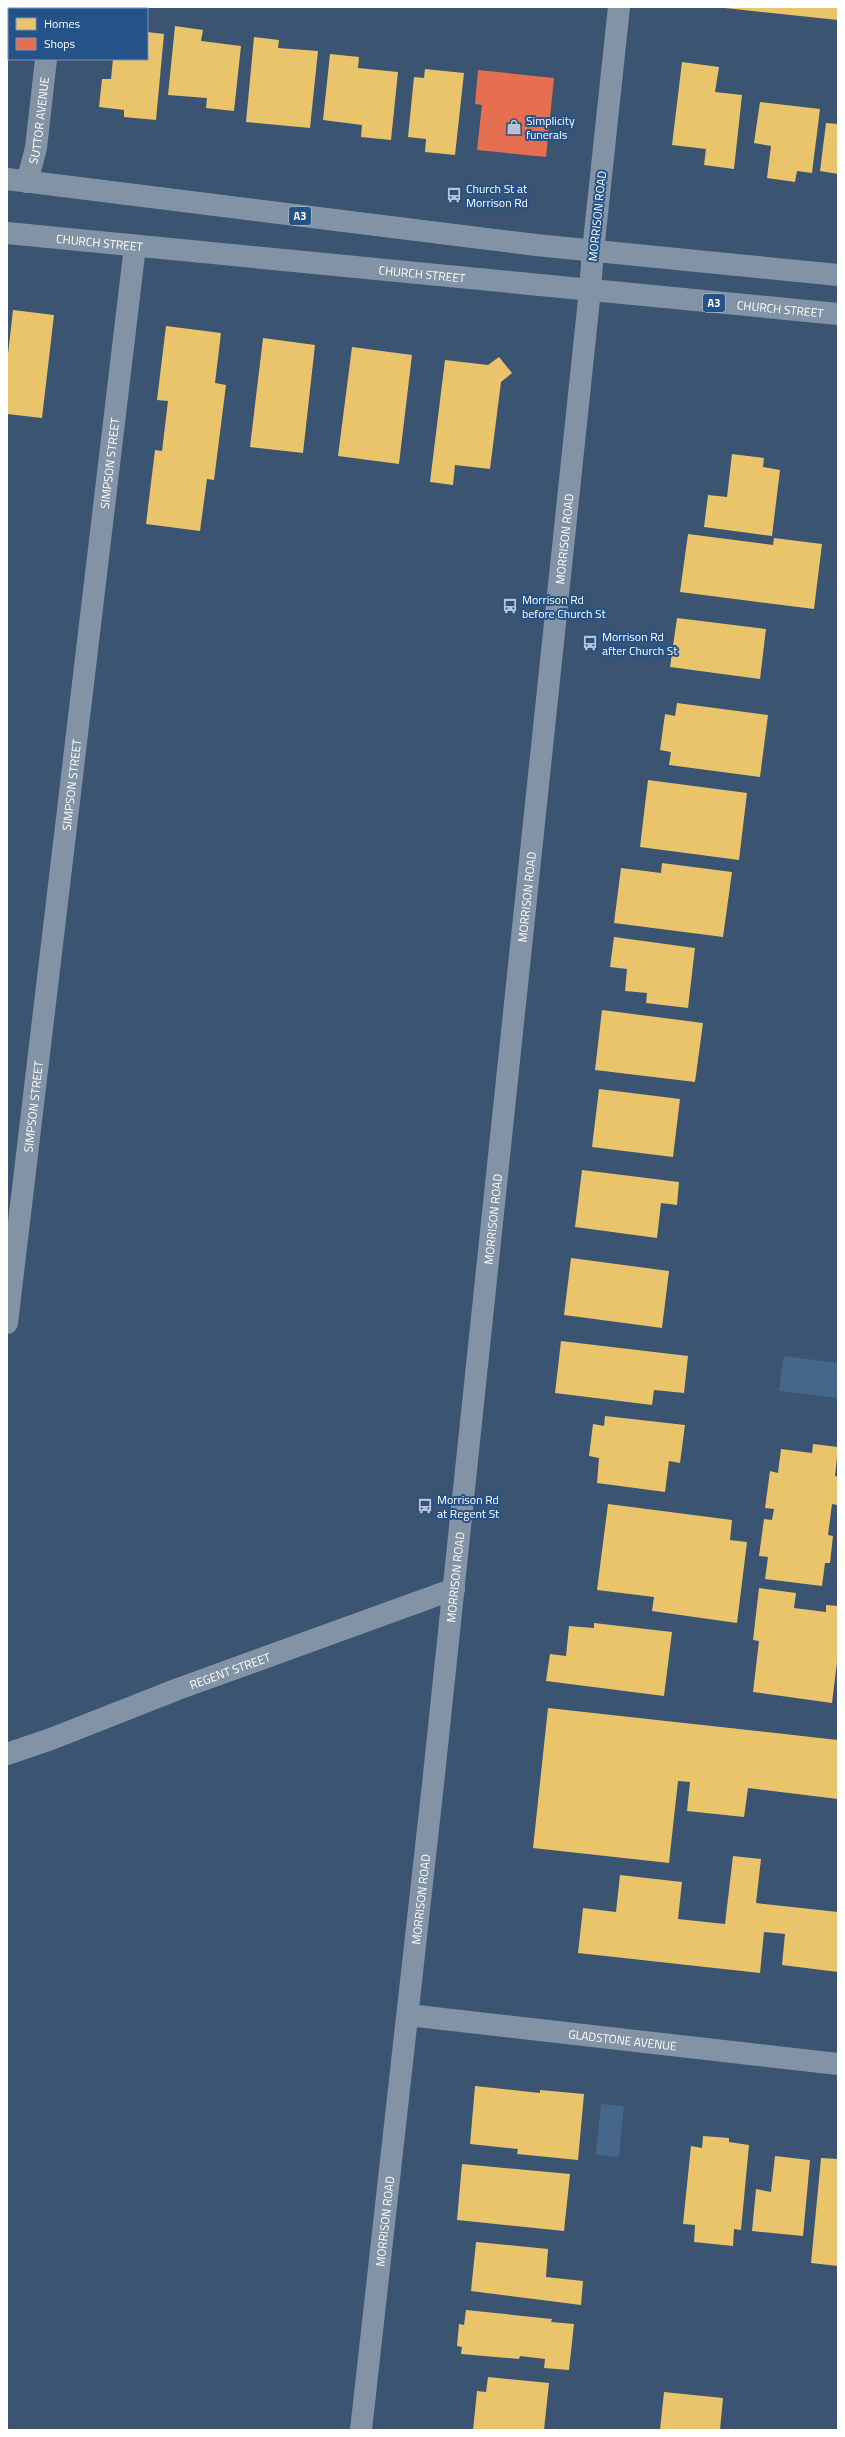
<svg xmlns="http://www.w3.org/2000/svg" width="845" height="2437" font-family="'Titillium Web',sans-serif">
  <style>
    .water { fill: #46668a }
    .homes { fill: #e9c46a }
    .shops { fill: #e76f51 }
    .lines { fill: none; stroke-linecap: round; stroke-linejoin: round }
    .minor { stroke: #8293a6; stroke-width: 22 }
    .highway { stroke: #8293a5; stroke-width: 22 }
    .labels { text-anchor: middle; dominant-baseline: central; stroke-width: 4; stroke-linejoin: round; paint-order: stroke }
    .shield { fill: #255287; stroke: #becbdb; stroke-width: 1 }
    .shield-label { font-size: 11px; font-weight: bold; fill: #fff }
    .poi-label { font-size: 12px; fill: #fff; stroke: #255287; text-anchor: start }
    .street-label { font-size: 12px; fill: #fff; stroke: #255287 }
  </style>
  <rect width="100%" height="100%" fill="#3b5471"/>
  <path class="water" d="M784 1356 838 1363V1398L779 1391Z
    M601 2104 624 2106 619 2157 596 2155Z"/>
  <path class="homes" d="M725 7H838V20L725 8Z
    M175 26 203 30 201 41 241 46 234 111 206 108 207 98 168 95Z
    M147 32 164 34 156 120 124 117V110L99 107 102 79H111L113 59H147Z
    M254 37 279 40 278 48 318 51 310 128 246 122Z
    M330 54 359 57 358 68 398 72 391 140 361 137 362 125 323 120Z
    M682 62 719 67 715 92 742 95 734 169 704 165 706 149 672 145Z
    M425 69 464 73 455 155 425 152 426 139 408 137 414 77 424 78Z
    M760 102 820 109 812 173 797 171 795 182 767 178 771 146 754 143Z
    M826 123 838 124V174L820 171Z
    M13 310 54 315 42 418 7 414V363Z
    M166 326 221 333 215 383 226 385 214 480 207 479 200 531 146 524 155 450 162 451 168 401 157 400Z
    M263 338 315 345 303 453 250 447Z
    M352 347 412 355 399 464 338 456Z
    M499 357 512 373 501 382 490 469 455 465 453 485 430 482 445 360 488 365Z
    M732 454 764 458 763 467 780 470 772 536 704 527 708 495 727 497Z
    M688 534 773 545 774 538 822 544 814 609 680 592Z
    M677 618 766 629 760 679 670 667Z
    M677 703 768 715 760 777 669 765 671 752 660 750 665 714 675 716Z
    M648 780 747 793 739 860 640 847Z
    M662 863 732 872 723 937 614 923 621 868 661 873Z
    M614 937 695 948 688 1008 646 1003 647 993 625 991 627 969 610 967Z
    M602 1010 703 1023 695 1082 595 1070Z
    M599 1089 680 1099 673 1157 592 1147Z
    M582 1170 679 1182 677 1205 661 1203 657 1238 575 1227Z
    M571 1258 669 1271 662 1328 564 1315Z
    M561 1341 688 1356 684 1393 654 1390 652 1405 555 1393Z
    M605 1416 685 1425 680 1463 669 1461 665 1492 597 1483 599 1458 589 1456 593 1424 604 1426Z
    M813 1444 838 1447 835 1476 838 1477V1494L837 1505 832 1504 828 1535 833 1536 830 1563H825L822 1586 765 1579 768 1557 759 1556 764 1519 772 1520 774 1509 765 1508 770 1471 778 1473 781 1449 812 1453Z
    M608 1504 732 1520 730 1540 747 1542 737 1623 652 1611 654 1597 597 1590Z
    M759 1588 796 1593 794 1608 826 1612V1605L838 1606V1654L832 1703 753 1692 759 1641 753 1640Z
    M594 1623 672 1632 664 1696 546 1681 550 1654 566 1656 569 1626 594 1628Z
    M548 1708 838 1740V1799L748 1788 744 1817 687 1811 690 1782 678 1781 669 1863 533 1848Z
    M733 1856 761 1859 756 1903 838 1912V1972L782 1965 785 1934 764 1932 760 1973 578 1953 583 1908 616 1912 620 1875 682 1882 678 1919 725 1924Z
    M475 2086 540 2093V2090L584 2094 578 2160 517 2154 518 2149 470 2144Z
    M703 2136 729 2138V2142L749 2145 741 2230 734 2229 733 2246 694 2242 695 2225 683 2224 691 2146 702 2148Z
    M775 2156 810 2160 803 2236 752 2231 756 2189 771 2192Z
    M821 2158 838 2159V2266L811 2263Z
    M462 2164 570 2174 564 2231 457 2220Z
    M476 2242 548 2249 546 2277 583 2281 581 2305 471 2291Z
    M466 2310 552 2319 551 2322 574 2324 569 2370 544 2368 545 2359 520 2356 519 2359 461 2354 462 2347 457 2346 459 2324 464 2325Z
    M488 2377 549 2383 544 2430H473L477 2391 486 2392Z
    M664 2392 723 2398 720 2430H660Z"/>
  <path class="shops" d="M478 70 554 78 546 157 477 150 482 105 475 104Z"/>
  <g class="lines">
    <g class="minor">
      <path d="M52 9V7"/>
      <path id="s1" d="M27 182 36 148 46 59"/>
      <path d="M593 251 619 7"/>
      <path id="s2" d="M7 1323 135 246"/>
      <path id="s3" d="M7 1754 51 1739 178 1689 454 1589"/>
      <path id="s4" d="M408 2015 838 2064"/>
      <path id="s5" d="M361 2430 433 1784 590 290"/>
    </g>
    <g class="highway">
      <path d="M7 179 536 245 838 275"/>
      <path id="s6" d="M7 233 838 314"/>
      <path d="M590 290 593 251"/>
    </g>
  </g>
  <defs>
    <symbol id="shop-bare" viewBox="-9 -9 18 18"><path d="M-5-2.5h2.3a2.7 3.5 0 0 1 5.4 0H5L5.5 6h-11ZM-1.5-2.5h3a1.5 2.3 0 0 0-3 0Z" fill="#bac3cd" stroke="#255287" stroke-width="2.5" paint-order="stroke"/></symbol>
    <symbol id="bus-bare" viewBox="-9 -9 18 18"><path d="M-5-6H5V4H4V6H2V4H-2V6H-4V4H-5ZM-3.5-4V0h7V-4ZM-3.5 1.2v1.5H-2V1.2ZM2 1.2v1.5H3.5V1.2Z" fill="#bac3cd" stroke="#255287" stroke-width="2.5" paint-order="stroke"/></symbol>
  </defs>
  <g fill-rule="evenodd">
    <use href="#shop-bare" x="503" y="116" width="22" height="22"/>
    <use href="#bus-bare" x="443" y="184" width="22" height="22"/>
    <use href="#bus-bare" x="499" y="595" width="22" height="22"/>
    <use href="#bus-bare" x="579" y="632" width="22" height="22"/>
    <use href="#bus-bare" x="414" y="1495" width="22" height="22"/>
  </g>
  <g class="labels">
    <g class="shield">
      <rect x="289" y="207" width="22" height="18" rx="3"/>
      <rect x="703" y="294" width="22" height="18" rx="3"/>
    </g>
    <g class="shield-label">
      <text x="300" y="216">A3</text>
      <text x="714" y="303">A3</text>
    </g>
    <g class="poi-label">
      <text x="526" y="120">Simplicity<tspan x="526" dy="14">funerals</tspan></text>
      <text x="466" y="188">Church St at<tspan x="466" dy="14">Morrison Rd</tspan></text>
      <text x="522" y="599">Morrison Rd<tspan x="522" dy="14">before Church St</tspan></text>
      <text x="602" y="636">Morrison Rd<tspan x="602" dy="14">after Church St</tspan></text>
      <text x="437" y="1499">Morrison Rd<tspan x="437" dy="14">at Regent St</tspan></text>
    </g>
    <g class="street-label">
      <text stroke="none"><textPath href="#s1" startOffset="63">SUTTOR AVENUE</textPath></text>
      <text transform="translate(597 216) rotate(-84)">MORRISON ROAD</text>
      <text stroke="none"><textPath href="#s6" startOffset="93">CHURCH STREET</textPath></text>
      <text stroke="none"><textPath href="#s6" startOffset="417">CHURCH STREET</textPath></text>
      <text stroke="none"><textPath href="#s6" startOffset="777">CHURCH STREET</textPath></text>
      <text stroke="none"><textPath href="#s2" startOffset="866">SIMPSON STREET</textPath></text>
      <text stroke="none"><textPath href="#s5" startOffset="1902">MORRISON ROAD</textPath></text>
      <text stroke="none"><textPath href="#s2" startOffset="542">SIMPSON STREET</textPath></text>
      <text stroke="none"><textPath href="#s5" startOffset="1542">MORRISON ROAD</textPath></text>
      <text stroke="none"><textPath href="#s2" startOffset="218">SIMPSON STREET</textPath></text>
      <text stroke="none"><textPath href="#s5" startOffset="1218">MORRISON ROAD</textPath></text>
      <text stroke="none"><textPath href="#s5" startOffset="858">MORRISON ROAD</textPath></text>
      <text stroke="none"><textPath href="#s3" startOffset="238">REGENT STREET</textPath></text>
      <text stroke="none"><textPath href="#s5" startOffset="534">MORRISON ROAD</textPath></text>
      <text stroke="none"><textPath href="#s4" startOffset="216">GLADSTONE AVENUE</textPath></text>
      <text stroke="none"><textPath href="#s5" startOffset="210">MORRISON ROAD</textPath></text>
    </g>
  </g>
  <rect width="845" height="2437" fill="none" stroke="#ffffff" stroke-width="16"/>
  <rect x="8" y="8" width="140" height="52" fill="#255287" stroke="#7c97b7"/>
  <rect x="16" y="18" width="20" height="12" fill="#e9c46a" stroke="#7c97b7"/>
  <text x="44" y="28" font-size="12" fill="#ffffff">Homes</text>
  <rect x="16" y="38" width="20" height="12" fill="#e76f51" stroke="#7c97b7"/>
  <text x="44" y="48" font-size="12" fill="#ffffff">Shops</text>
</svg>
